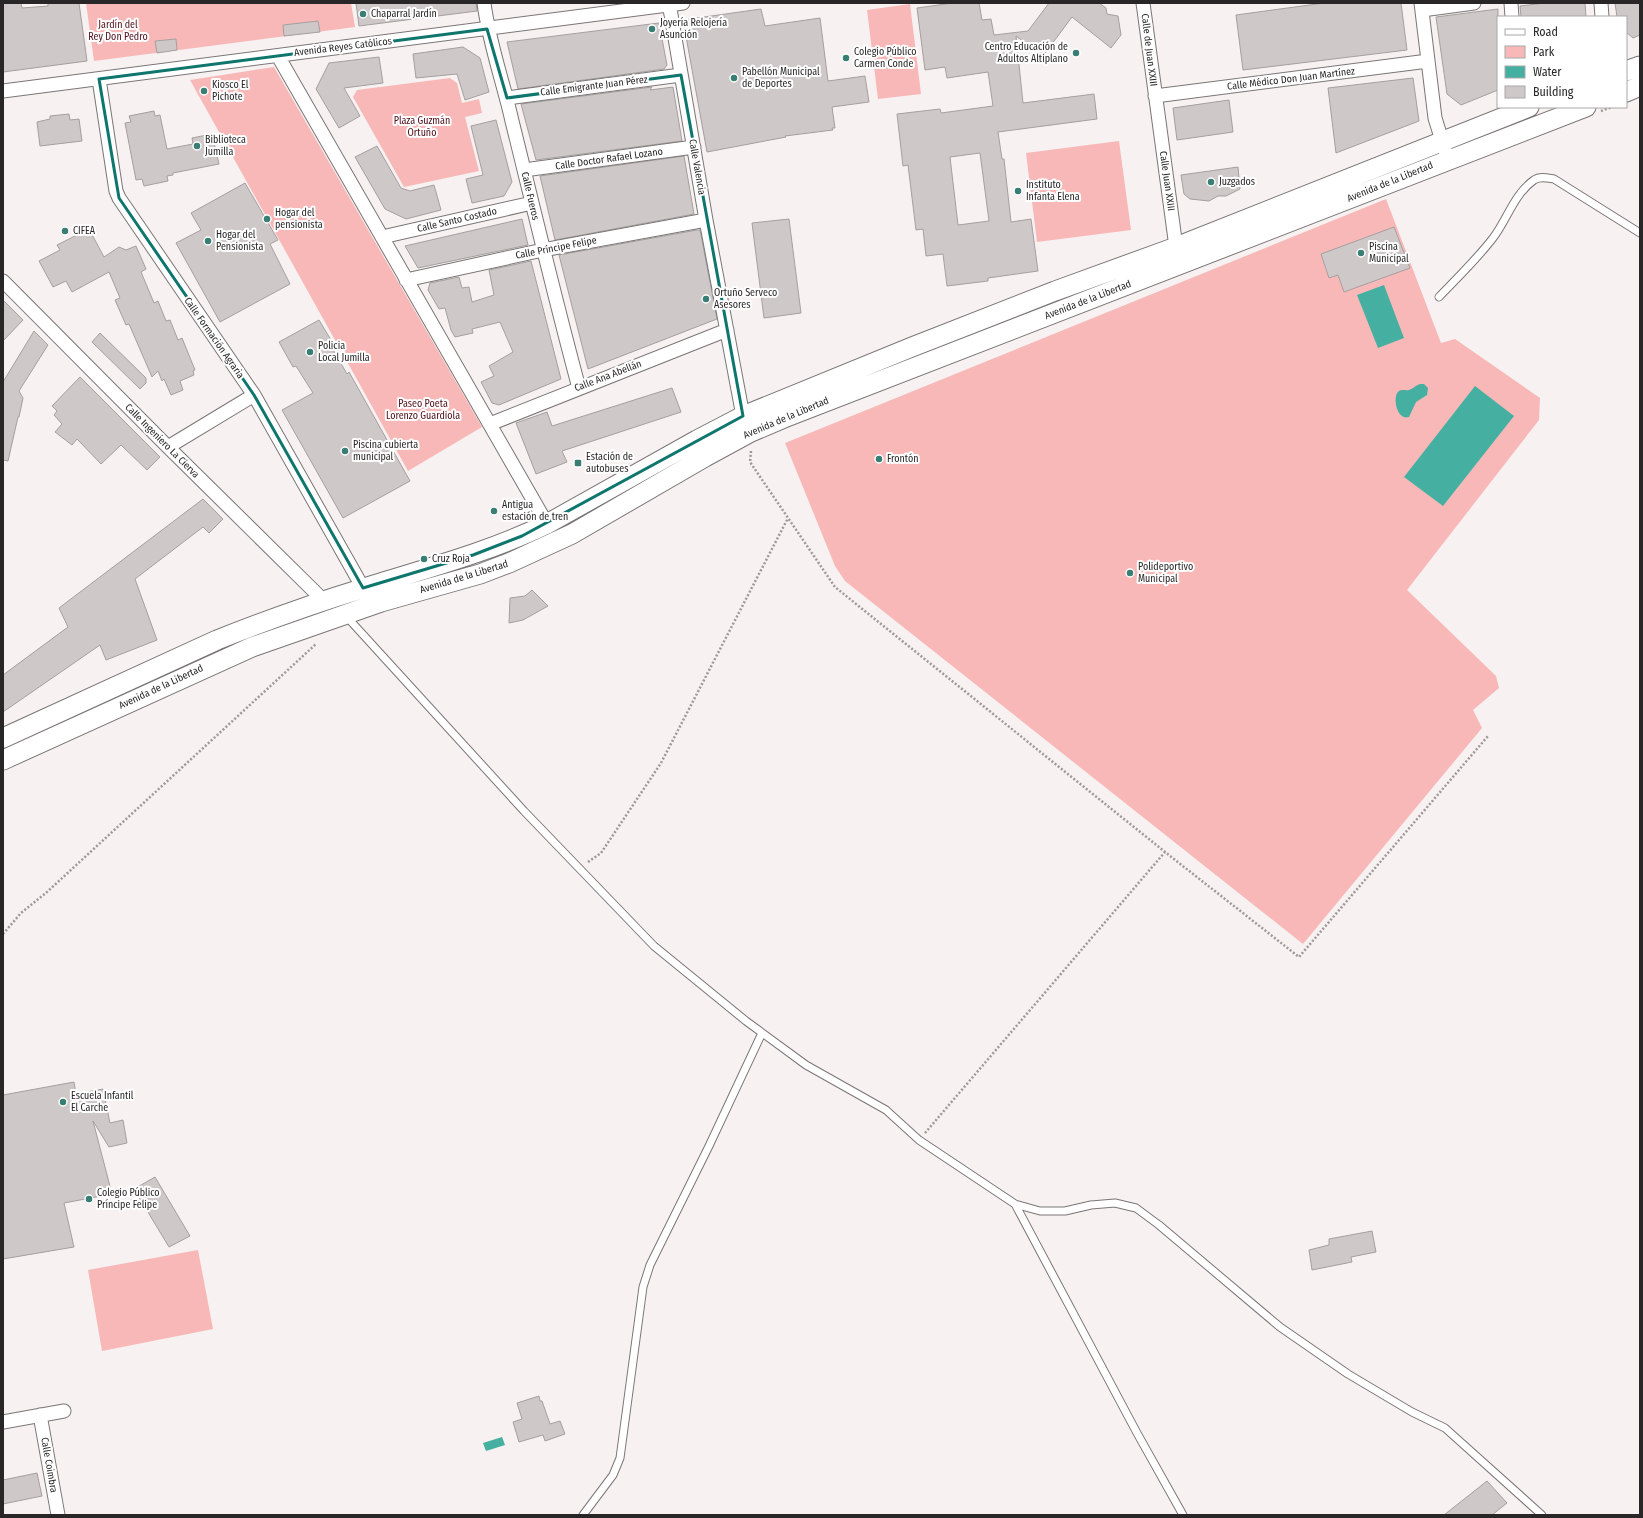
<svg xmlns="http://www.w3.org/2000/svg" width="1643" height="1518" font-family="'Fira Sans Condensed',sans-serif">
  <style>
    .green { fill: #f8b8b8 }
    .water { fill: #45b0a1 }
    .building { fill: #cec8c8; stroke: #a5a0a0; fill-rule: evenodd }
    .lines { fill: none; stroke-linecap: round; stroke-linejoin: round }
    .lane-casing { stroke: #7b7676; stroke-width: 9 }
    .street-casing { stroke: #7b7676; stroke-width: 15 }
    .secondary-casing { stroke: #7b7676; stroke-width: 21 }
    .path { stroke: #9d9999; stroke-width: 2.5; stroke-dasharray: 2 2; stroke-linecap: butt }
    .lane { stroke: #fff; stroke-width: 7 }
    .street { stroke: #fff; stroke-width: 13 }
    .secondary { stroke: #fff; stroke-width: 19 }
    .marked { fill: none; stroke: #0f766e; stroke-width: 3; stroke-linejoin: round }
    .poi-dot { fill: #387e74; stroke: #fff; stroke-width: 1.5 }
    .labels { text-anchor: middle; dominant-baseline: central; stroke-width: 4; stroke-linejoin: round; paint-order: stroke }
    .poi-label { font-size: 10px; fill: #282626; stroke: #fff; text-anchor: start }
    .park-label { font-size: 10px; fill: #4d0e17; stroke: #fff }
    .street-label { font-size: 10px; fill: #282626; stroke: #fff }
  </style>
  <rect width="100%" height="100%" fill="#f7f1f1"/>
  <path class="green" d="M86 3H351L355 27 94 61Z
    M910 4 921 94 878 99 867 10Z
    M274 67 482 427 408 471 190 80Z
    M450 78 457 83 462 103 479 99 482 113 465 117 479 171 404 187 353 97 357 90Z
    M1119 141 1131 230 1037 242 1026 153Z
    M1386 199 1441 343 1455 339 1540 398 1539 420 1407 590 1496 676 1499 688 1473 710 1482 728 1303 944 845 581 835 566 785 443Z
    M198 1250 213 1329 102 1351 88 1270Z"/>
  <path class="water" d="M1384 285 1404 338 1378 348 1357 295Z
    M1420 384H1424L1428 388 1427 395 1416 402 1409 417C1396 421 1392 395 1399 391 1402 389 1406 391 1409 390 1413 389 1416 385 1420 384Z
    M1475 386 1514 416 1443 506 1404 477Z
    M502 1437 505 1445 486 1451 483 1443Z"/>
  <path class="building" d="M3 3H21L22 8 48 6V3H79L87 61 3 72Z
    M356 3H476L477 11 359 26Z
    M953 3H979L982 20 991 19 994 35 1028 31 1049 3H1099L1106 8 1107 14 1118 16 1121 35 1111 48 1072 17 1043 56 1016 36 1023 103 1094 94 1097 119 998 132 1002 159H1004L1011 222 1031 219 1038 271 988 278V281L947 286 943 254 926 256 923 229 916 230 908 165 903 166 897 114 940 109 941 113 993 106 988 72 947 78 945 67 925 70 917 8ZM980 153 989 221 958 225 950 157Z
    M1324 3H1401L1407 50 1243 70 1236 15Z
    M1545 3H1585L1586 17H1521L1520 6Z
    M1615 3H1640V35L1633 38 1626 32V17H1617Z
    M761 9 765 26 820 18 828 81 865 76 869 102 832 107 835 128H832L833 130 785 136 786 137 707 152 683 20Z
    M1498 9V90L1461 105 1447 94 1436 17Z
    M318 21 320 32 284 36 283 25Z
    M659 23 667 65 664 69 518 89 507 42Z
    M176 39 177 50 157 53 155 41Z
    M463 47 480 58 489 92 465 100 457 74 416 78 413 54Z
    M379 57 383 83 344 88 360 116 339 128 316 89 329 63Z
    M1413 78 1419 121 1336 153 1328 88Z
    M652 87 650 90 673 87 682 141 536 160 521 104Z
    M1229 100 1233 132 1177 140 1173 108Z
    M154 111 155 116 160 115 167 149 193 144 192 138 212 134 219 164 173 173V175L167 176 168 181 144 186 142 179 136 180 125 123 131 122 129 116Z
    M69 114 70 120 79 119 82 141 40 146 37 122 50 119V116Z
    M496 120 512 182 504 196 472 203 466 179 483 175 471 126Z
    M377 146 401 188 410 191 434 185 441 210 406 219 385 209 355 157Z
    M684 156 694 214 555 240 540 176Z
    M1238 167 1240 189 1226 196H1218L1209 201 1190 199 1184 194 1181 175Z
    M245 183 278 240 270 244 290 284 220 322 176 243 201 230 191 213Z
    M522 219 528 245 418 268 405 246Z
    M789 219 801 313 764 318 752 223Z
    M1394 227 1410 268 1344 292 1338 275 1329 278 1321 254Z
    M89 229 104 257 119 247 126 250 136 246 146 269 141 272 154 303 158 301 166 321 170 320 178 340 182 338 195 370 193 371 194 375 180 381 183 390 171 395 164 379 162 381 158 371 152 377 129 324 126 325 115 300 120 298 109 272 72 292 66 281 53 287 39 261 60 250 57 245Z
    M697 230H700L717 319 588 369 559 255Z
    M531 261 561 379 499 405 492 403 481 382 494 376 489 366 513 352 500 322 472 329 473 333 455 337 451 330 445 308 439 309 428 290 430 283 459 277 462 288 469 287 472 302 494 295 489 270Z
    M3 300 23 320 3 341Z
    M319 320 334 345 331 346 347 374 349 372 410 481 343 518 282 410 313 393 296 366 293 367 279 342Z
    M34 331 48 345 19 391 23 398 19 417H18L8 461 3 460V382Z
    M100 333 146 378V383L140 389 92 342Z
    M80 377 160 457 147 470 121 445 101 464 77 439 72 445 55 432 62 424 54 415 57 411 52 406Z
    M672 388 681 412 562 451 567 462 536 474 516 423 547 412 552 426Z
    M203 499 223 519 209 533 203 527 135 579 157 640 106 660 100 645 3 712V675L68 627 59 608Z
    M532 590 548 606 523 620 509 623 510 598 525 596Z
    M74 1082 76 1094 103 1089 110 1123 123 1120 127 1143 109 1147 93 1121 112 1194 64 1203 74 1247 3 1259V1095Z
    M155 1177 190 1236 169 1247 134 1189Z
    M1372 1231 1376 1252 1351 1257 1352 1262 1312 1270 1309 1250 1329 1245V1239Z
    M539 1396 540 1401H542L550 1424 560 1421 565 1434 545 1441 543 1435 519 1442 513 1422 522 1419 517 1403Z
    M37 1473 42 1496 3 1504V1480Z
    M1487 1481 1507 1503 1492 1515H1444Z"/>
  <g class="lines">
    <defs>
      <path id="lane" d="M1439 297C1457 278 1477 259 1493 238 1507 220 1514 194 1534 180 1540 176 1547 178 1554 179L1640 233
        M346 616 524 811 654 946 746 1021 806 1065 886 1110 919 1140 1015 1204 1040 1211H1065L1091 1205 1115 1203 1136 1208 1159 1225 1280 1327 1348 1374 1412 1412 1445 1428 1542 1515
        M1015 1204 1137 1433 1183 1515
        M583 1515 613 1475 620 1458 643 1287 650 1265 709 1146 762 1033"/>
      <path id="street" d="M484 3C489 43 503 81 512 121 534 210 555 299 579 388
        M669 3 706 220 743 416 746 423
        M1143 3 1176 247 1179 254
        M1421 3 1435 118 1448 160
        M1511 3 1512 17
        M1601 3 1602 17
        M1422 10 1474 3
        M278 56 547 524
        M99 79 116 191 119 198 254 395 363 588
        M3 91 683 3
        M1155 96 1428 61
        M507 98 681 75
        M524 170 694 147
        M382 237 532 203
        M406 280 543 250 706 220
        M3 281 168 447 318 595 320 602
        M490 424 727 330
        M168 447 254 395
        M40 1415 58 1515
        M3 1422 64 1411"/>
      <path id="secondary" d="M1626 71 1640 66
        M1626 92 1640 86
        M3 738 217 640C265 621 312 604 361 589 424 569 487 553 547 524L697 440 743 416 912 347 1055 291 1176 247 1529 107
        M3 760 252 647 381 602 480 574 509 563 572 534 705 457 751 432 784 418 1586 107"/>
    </defs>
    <use href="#lane" class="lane-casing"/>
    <use href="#street" class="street-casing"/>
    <use href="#secondary" class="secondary-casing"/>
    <path class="path" d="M1601 111 1612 107
      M751 451 750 462 835 587 1165 852 1299 957 1488 736
      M588 862 601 853 661 763 788 518
      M3 934 21 913 47 892 316 644
      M925 1133 1165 852"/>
    <use href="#lane" class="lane"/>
    <use href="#street" class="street"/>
    <use href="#secondary" class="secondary"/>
  </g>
  <path class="marked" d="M487 29 507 98 681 75 743 416 522 536 473 555 363 588 254 395 119 198 99 79Z"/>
  <g class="poi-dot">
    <circle cx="363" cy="14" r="4"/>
    <circle cx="652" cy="29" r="4"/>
    <circle cx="1076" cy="53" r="4"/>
    <circle cx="846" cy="58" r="4"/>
    <circle cx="734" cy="78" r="4"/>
    <circle cx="204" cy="91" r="4"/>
    <circle cx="197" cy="146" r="4"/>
    <circle cx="1211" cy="182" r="4"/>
    <circle cx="1018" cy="191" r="4"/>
    <circle cx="267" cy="219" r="4"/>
    <circle cx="65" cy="231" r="4"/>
    <circle cx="208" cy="241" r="4"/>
    <circle cx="1361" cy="253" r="4"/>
    <circle cx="706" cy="299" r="4"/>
    <circle cx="310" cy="352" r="4"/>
    <circle cx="345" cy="451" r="4"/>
    <circle cx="879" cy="459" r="4"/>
    <rect x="574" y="459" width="8" height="8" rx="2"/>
    <circle cx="494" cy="511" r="4"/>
    <circle cx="424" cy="559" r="4"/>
    <circle cx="1130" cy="573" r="4"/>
    <circle cx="63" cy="1102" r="4"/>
    <circle cx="89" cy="1199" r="4"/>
  </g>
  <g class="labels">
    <g class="poi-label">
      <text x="371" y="14">Chaparral Jardín</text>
      <text x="660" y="23">Joyería Relojería<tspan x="660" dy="12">Asunción</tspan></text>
      <text x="1068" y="47" text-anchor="end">Centro Educación de<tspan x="1068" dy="12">Adultos Altiplano</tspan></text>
      <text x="854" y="52">Colegio Público<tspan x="854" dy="12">Carmen Conde</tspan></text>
      <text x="742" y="72">Pabellón Municipal<tspan x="742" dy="12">de Deportes</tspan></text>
      <text x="212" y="85">Kiosco El<tspan x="212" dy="12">Pichote</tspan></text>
      <text x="205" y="140">Biblioteca<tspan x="205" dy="12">Jumilla</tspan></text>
      <text x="1219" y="182">Juzgados</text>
      <text x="1026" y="185">Instituto<tspan x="1026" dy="12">Infanta Elena</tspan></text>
      <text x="275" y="213">Hogar del<tspan x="275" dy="12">pensionista</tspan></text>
      <text x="73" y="231">CIFEA</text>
      <text x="216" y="235">Hogar del<tspan x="216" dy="12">Pensionista</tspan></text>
      <text x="1369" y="247">Piscina<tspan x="1369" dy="12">Municipal</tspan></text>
      <text x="714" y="293">Ortuño Serveco<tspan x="714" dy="12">Asesores</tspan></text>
      <text x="318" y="346">Policia<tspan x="318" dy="12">Local Jumilla</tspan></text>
      <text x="353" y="445">Piscina cubierta<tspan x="353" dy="12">municipal</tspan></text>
      <text x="586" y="457">Estación de<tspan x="586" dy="12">autobuses</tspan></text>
      <text x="887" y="459">Frontón</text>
      <text x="502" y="505">Antigua<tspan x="502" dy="12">estación de tren</tspan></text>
      <text x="432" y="559">Cruz Roja</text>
      <text x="1138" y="567">Polideportivo<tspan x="1138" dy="12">Municipal</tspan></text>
      <text x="71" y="1096">Escuela Infantil<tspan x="71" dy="12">El Carche</tspan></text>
      <text x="97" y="1193">Colegio Público<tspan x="97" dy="12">Príncipe Felipe</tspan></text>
    </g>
    <g class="park-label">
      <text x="118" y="25">Jardín del<tspan x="118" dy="12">Rey Don Pedro</tspan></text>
      <text x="422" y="121">Plaza Guzmán<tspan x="422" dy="12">Ortuño</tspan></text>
      <text x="423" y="404">Paseo Poeta<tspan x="423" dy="12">Lorenzo Guardiola</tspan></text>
    </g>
    <g class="street-label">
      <text transform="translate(343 47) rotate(-7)">Avenida Reyes Católicos</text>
      <text transform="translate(1149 50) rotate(83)">Calle de Juan XXIII</text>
      <text transform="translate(1291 79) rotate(-7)">Calle Médico Don Juan Martínez</text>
      <text transform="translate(594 86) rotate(-7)">Calle Emigrante Juan Pérez</text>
      <text transform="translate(609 159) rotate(-8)">Calle Doctor Rafael Lozano</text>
      <text transform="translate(697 167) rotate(80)">Calle Valencia</text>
      <text transform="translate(1167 181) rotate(82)">Calle Juan XXIII</text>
      <text transform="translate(1390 182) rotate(-22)">Avenida de la Libertad</text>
      <text transform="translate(530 196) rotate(77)">Calle Fueros</text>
      <text transform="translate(457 220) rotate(-13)">Calle Santo Costado</text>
      <text transform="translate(556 248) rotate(-11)">Calle Príncipe Felipe</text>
      <text transform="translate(1088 300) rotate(-21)">Avenida de la Libertad</text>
      <text transform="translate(214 338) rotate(55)">Calle Formación Agraria</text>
      <text transform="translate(608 376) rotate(-21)">Calle Ana Abellán</text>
      <text transform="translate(786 418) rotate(-23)">Avenida de la Libertad</text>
      <text transform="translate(162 441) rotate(45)">Calle Ingeniero La Cierva</text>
      <text transform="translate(464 577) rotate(-17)">Avenida de la Libertad</text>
      <text transform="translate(161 687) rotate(-25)">Avenida de la Libertad</text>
      <text transform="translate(49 1465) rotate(80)">Calle Coimbra</text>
    </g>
  </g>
  <rect width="1643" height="1518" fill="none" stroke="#282626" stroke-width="8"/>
  <rect x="1497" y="16" width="130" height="92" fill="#ffffff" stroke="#a9a8a8"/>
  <rect x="1505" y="29" width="20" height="6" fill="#ffffff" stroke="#a9a8a8"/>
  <text x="1533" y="36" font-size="12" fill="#282626">Road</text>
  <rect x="1505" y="46" width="20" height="12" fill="#f8b8b8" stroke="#a9a8a8"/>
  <text x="1533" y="56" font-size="12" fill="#282626">Park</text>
  <rect x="1505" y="66" width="20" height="12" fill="#45b0a1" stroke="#a9a8a8"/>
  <text x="1533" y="76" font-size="12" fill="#282626">Water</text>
  <rect x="1505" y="86" width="20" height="12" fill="#cec8c8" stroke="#a9a8a8"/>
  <text x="1533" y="96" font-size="12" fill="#282626">Building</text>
</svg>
